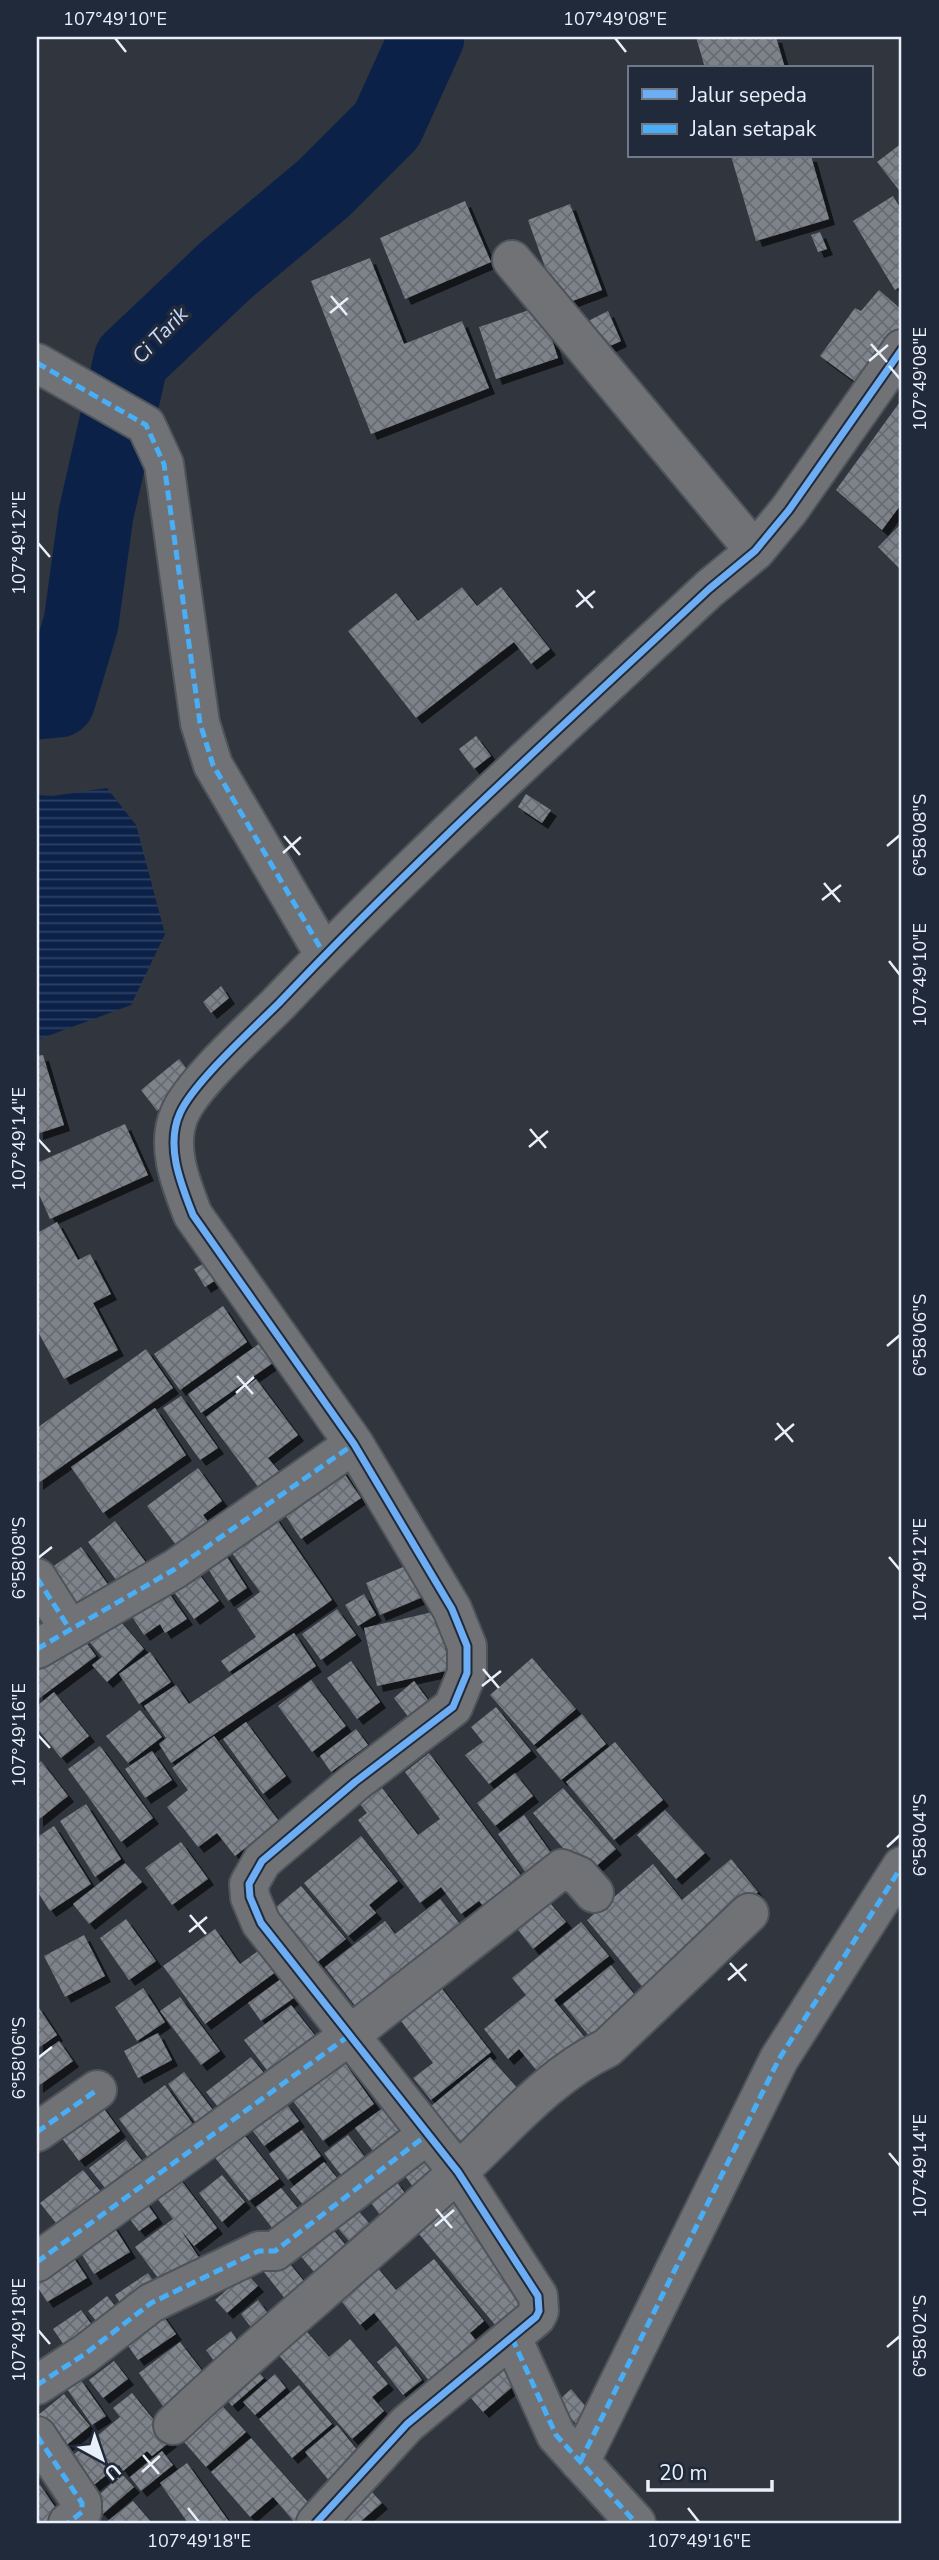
<svg xmlns="http://www.w3.org/2000/svg" width="939" height="2560" font-family="'Nunito Sans',sans-serif">
  <style>
    .water { fill: url(#water-rules) }
    .lines { fill: none; stroke-linecap: round; stroke-linejoin: round }
    .river { stroke: #0b2148; stroke-width: 75 }
    .building { fill: url(#building-cross-hatch); filter: url(#shadow) }
    .street-casing { stroke: #4e545b; stroke-width: 42 }
    .street { stroke: #707275; stroke-width: 38 }
    .quiet { stroke: #49aef6; stroke-width: 5; stroke-dasharray: 10 5; stroke-linecap: butt }
    .cycleway-casing { stroke: #202a3a; stroke-width: 11 }
    .cycleway { stroke: #6dadf4; stroke-width: 7 }
    .ticks { fill: none; stroke: #e9f0fb; stroke-width: 2.5 }
    .labels { text-anchor: middle; dominant-baseline: central; stroke-width: 7; stroke-linejoin: round; paint-order: stroke }
    .water-label { font-size: 21px; font-style: italic; fill: #c9dbf8; stroke: #202a3a }
    .neatline { fill: none; stroke: #e9f0fb; stroke-width: 2.5 }
    .ticks-label { font-size: 18px; text-anchor: middle; fill: #e9f0fb }
  </style>
  <defs>
    <pattern id="water-rules" width="6" height="5" patternUnits="userSpaceOnUse" patternTransform="scale(1.75)"><rect width="6" height="5" fill="#0b2148"/><path d="M0 2.5h6" fill="none" stroke="#2f4263"/></pattern>
    <pattern id="building-cross-hatch" width="8" height="8" patternUnits="userSpaceOnUse" patternTransform="scale(1.75)"><rect width="8" height="8" fill="#7e828a"/><path d="M0 0l8 8M0 8l8-8" fill="none" stroke="#686b71"/></pattern>
    <filter id="shadow"><feDropShadow dx="6" dy="6" stdDeviation="0" flood-color="#0009"/></filter>
  </defs>
  <rect width="100%" height="100%" fill="#30353e"/>
  <path class="water" d="M107 788 136 825 165 934 131 1005 37 1040V795L52 796Z"/>
  <g class="lines">
    <path class="river" d="M37 702 58 700 81 623 96 514 131 360 225 271 324 188 387 125 427 37"/>
  </g>
  <path class="building" d="M696 37H776L785 68H705Z
    M902 143V194L877 162Z
    M731 156H811L829 219 756 241Z
    M893 196 902 211V285L895 290 853 221Z
    M465 201 491 262 405 299 380 238Z
    M570 204 602 290 559 306 528 220Z
    M820 232 827 249 818 252 811 235Z
    M370 258 404 344 462 321 489 388 371 434 311 281Z
    M879 290 902 310V325L857 383 820 356 855 308 861 311Z
    M541 306 558 358 496 379 479 327Z
    M608 311 621 341 599 351 586 322Z
    M902 399V503L882 530 836 490Z
    M899 526 902 529V565L899 568 878 547Z
    M462 587 477 606 501 587 550 649 531 664 514 642 416 718 348 631 396 593 418 621Z
    M476 736 491 756 474 769 459 749Z
    M526 794 551 810 542 823 518 807Z
    M221 986 229 998 211 1013 203 1002Z
    M43 1055 64 1125 37 1134V1056Z
    M179 1059 196 1080 157 1111 141 1090Z
    M125 1124 148 1175 50 1219 37 1190V1163Z
    M57 1222 78 1260 90 1254 111 1294 93 1303 118 1350 64 1379 37 1330V1233Z
    M211 1259 222 1276 205 1287 194 1269Z
    M223 1306 247 1342 180 1390 154 1354Z
    M263 1341 277 1360 201 1413 188 1394Z
    M146 1349 173 1388 37 1484V1428Z
    M256 1379 298 1435 268 1458 283 1476 262 1492 206 1417Z
    M181 1396 218 1448 200 1460 163 1408Z
    M155 1408 186 1455 103 1513 71 1467Z
    M337 1463 361 1498 301 1539 277 1503Z
    M198 1468 222 1501 203 1515 216 1533 185 1557 147 1506Z
    M273 1514 332 1600 229 1672 221 1661 256 1637 237 1609 260 1592 227 1546Z
    M115 1521 153 1572 125 1592 88 1542Z
    M220 1546 247 1588 228 1601 201 1557Z
    M81 1547 114 1593 82 1616 48 1570Z
    M410 1564 423 1597 380 1615 366 1583Z
    M196 1570 219 1601 194 1619 171 1588Z
    M166 1589 187 1619 165 1633 160 1624 144 1635 129 1612Z
    M364 1594 376 1615 358 1626 345 1605Z
    M337 1609 356 1635 321 1660 302 1634Z
    M437 1611 450 1670 377 1686 364 1628Z
    M115 1615 144 1649 107 1682 92 1665 102 1657 87 1639Z
    M294 1633 316 1666 171 1763 159 1744 166 1738 144 1706 176 1685 189 1704Z
    M85 1641 96 1656 37 1700V1663Z
    M150 1652 171 1682 139 1704 119 1674Z
    M532 1658 576 1709 534 1745 490 1695Z
    M351 1661 380 1702 357 1719 327 1678Z
    M311 1680 346 1726 312 1752 278 1706Z
    M414 1681 434 1708 413 1723 394 1698Z
    M54 1692 89 1736 61 1758 37 1728V1706Z
    M496 1707 531 1751 489 1784 465 1755 483 1742 471 1727Z
    M140 1710 162 1737 128 1763 106 1736Z
    M582 1714 606 1744 561 1780 536 1750Z
    M246 1722 286 1776 263 1794 223 1739Z
    M356 1729 368 1745 331 1772 320 1756Z
    M214 1736 279 1821 235 1856 217 1833 198 1847 167 1807 188 1790 172 1768Z
    M615 1742 663 1800 614 1840 566 1782Z
    M100 1746 153 1818 121 1842 68 1769Z
    M152 1751 172 1780 145 1798 125 1769Z
    M429 1753 529 1886 491 1915 479 1901 461 1914 441 1887 420 1903 358 1820 367 1813 360 1804 382 1788 418 1835 440 1819 405 1772Z
    M41 1761 68 1796 37 1821V1765Z
    M515 1773 533 1796 495 1826 477 1803Z
    M563 1788 616 1849 586 1875 533 1813Z
    M86 1804 121 1859 95 1877 60 1821Z
    M665 1810 705 1853 676 1879 637 1835Z
    M524 1815 559 1864 533 1883 498 1834Z
    M54 1826 91 1884 50 1911 37 1891V1837Z
    M361 1836 398 1881 369 1905 376 1913 348 1936 304 1883Z
    M181 1842 208 1879 172 1905 145 1868Z
    M731 1859 758 1892 700 1940 652 1999 587 1920 653 1864 682 1900Z
    M125 1863 142 1882 89 1924 73 1904Z
    M301 1886 346 1939 315 1964 271 1911Z
    M540 1891 566 1922 533 1949 508 1917Z
    M440 1899 468 1934 363 2016 325 1967 385 1921 395 1934Z
    M126 1919 156 1961 129 1980 100 1938Z
    M581 1922 609 1956 554 2000 587 2040 542 2077 519 2049 508 2059 484 2029 526 1995 512 1978Z
    M215 1929 240 1964 261 1949 277 1971 205 2024 163 1966Z
    M84 1935 105 1976 65 1997 44 1956Z
    M611 1965 646 2009 599 2048 563 2004Z
    M285 1976 298 1995 261 2021 248 2003Z
    M436 1981 491 2052 431 2100 413 2078 433 2063 395 2013Z
    M143 1988 165 2022 137 2041 115 2007Z
    M180 1997 220 2051 201 2065 160 2011Z
    M37 2005 57 2035 37 2049Z
    M291 2005 317 2038 270 2074 244 2040Z
    M158 2033 172 2060 138 2078 124 2051Z
    M59 2041 73 2061 37 2087V2057Z
    M251 2057 272 2083 228 2119 206 2092Z
    M490 2057 527 2099 467 2151 430 2107Z
    M342 2059 374 2104 323 2141 290 2097Z
    M184 2072 216 2114 199 2127 168 2084Z
    M165 2085 203 2138 158 2171 119 2119Z
    M97 2099 120 2131 79 2161 55 2129Z
    M285 2102 299 2121 264 2146 250 2127Z
    M390 2103 413 2135 379 2159 355 2128Z
    M239 2128 279 2179 249 2201 209 2150Z
    M302 2130 321 2156 288 2180 269 2154Z
    M348 2135 375 2170 351 2188 324 2153Z
    M126 2140 150 2171 114 2199 89 2168Z
    M422 2146 444 2176 419 2195 397 2165Z
    M324 2162 346 2189 313 2217 290 2189Z
    M83 2170 111 2204 68 2238 40 2203Z
    M177 2175 217 2228 194 2246 180 2229 200 2259 164 2286 135 2247 173 2219 153 2193Z
    M222 2175 245 2202 222 2222 199 2193Z
    M395 2180 411 2201 385 2222 369 2200Z
    M281 2188 306 2218 280 2238 256 2207Z
    M450 2198 531 2297 496 2326 414 2228Z
    M144 2199 157 2218 139 2231 125 2213Z
    M349 2200 376 2231 356 2249 329 2218Z
    M326 2221 352 2253 320 2279 293 2247Z
    M111 2222 130 2252 94 2274 76 2245Z
    M70 2252 87 2278 47 2302 37 2286V2272Z
    M284 2256 310 2289 290 2305 264 2272Z
    M434 2259 484 2321 470 2333 483 2349 435 2388 374 2313 360 2325 338 2297 376 2266 396 2290Z
    M148 2273 158 2288 125 2310 115 2295Z
    M246 2273 258 2286 227 2313 215 2300Z
    M107 2296 120 2312 102 2328 88 2311Z
    M258 2300 274 2321 256 2334 241 2314Z
    M157 2307 176 2334 138 2360 119 2333Z
    M81 2310 95 2329 66 2348 53 2329Z
    M301 2325 329 2357 350 2339 388 2384 372 2397 384 2411 352 2439 270 2345Z
    M231 2331 244 2350 220 2369 206 2350Z
    M180 2342 210 2381 168 2413 139 2373Z
    M396 2346 422 2380 403 2395 377 2362Z
    M114 2361 128 2379 103 2398 89 2380Z
    M510 2363 523 2378 483 2412 470 2397Z
    M252 2365 264 2378 232 2406 221 2393Z
    M275 2374 286 2388 255 2415 243 2402Z
    M80 2379 106 2416 92 2425 67 2389Z
    M299 2385 332 2424 292 2458 259 2419Z
    M571 2389 590 2411 576 2424 556 2403Z
    M132 2393 171 2441 152 2456 147 2451 123 2471 119 2465 85 2492 62 2464 120 2417 113 2408Z
    M64 2394 90 2426 58 2452 37 2426V2416Z
    M218 2401 246 2432 206 2467 178 2435Z
    M337 2425 363 2457 332 2484 305 2452Z
    M251 2438 315 2510 300 2523H295L273 2497 250 2517 211 2472Z
    M162 2451 173 2465 141 2491 130 2477Z
    M187 2463 230 2523H188L160 2483Z
    M122 2474 134 2487 103 2514 91 2502Z
    M40 2485 60 2514 47 2523H37V2488Z
    M370 2490 382 2503 359 2523H344L339 2517Z
    M133 2501 152 2523H105Z"/>
  <g class="lines">
    <defs>
      <path id="street" d="M512 260 755 551
        M37 363 146 425 164 464 200 723 213 765 324 954
        M37 1578 69 1628
        M37 1649 175 1569 354 1444
        M37 2132 97 2090
        M37 2262 350 2035 562 1869 579 1876 594 1893
        M512 2338 556 2435 636 2523
        M37 2385 85 2354 151 2303 259 2251H275L428 2134
        M173 2425C265 2338 363 2258 457 2173 504 2130 549 2075 607 2048L749 1913
        M37 2436 82 2503V2512L68 2523
        M580 2462 779 2059 902 1866
        M316 2523 407 2424 536 2317 539 2311 538 2296 458 2172 261 1923 250 1897 249 1884 262 1861 355 1782 453 1707 467 1673V1646L452 1609 354 1444 193 1215C181 1184 165 1146 180 1113 194 1082 253 1029 279 1003 416 858 564 725 709 589L755 551 789 510 902 349"/>
    </defs>
    <use href="#street" class="street-casing"/>
    <use href="#street" class="street"/>
    <path class="quiet" d="M37 363 146 425 164 464 200 723 213 765 324 954
      M37 1578 69 1628
      M37 1649 175 1569 354 1444
      M37 2132 97 2090
      M37 2262 350 2035
      M512 2338 556 2435 636 2523
      M37 2385 85 2354 151 2303 259 2251H275L428 2134
      M37 2436 82 2503V2512L68 2523
      M580 2462 779 2059 902 1866"/>
    <defs>
      <path id="cycleway" d="M316 2523 407 2424 536 2317 539 2311 538 2296 458 2172 261 1923 250 1897 249 1884 262 1861 355 1782 453 1707 467 1673V1646L452 1609 354 1444 193 1215C181 1184 165 1146 180 1113 194 1082 253 1029 279 1003 416 858 564 725 709 589L755 551 789 510 902 349"/>
    </defs>
    <use href="#cycleway" class="cycleway-casing"/>
    <use href="#cycleway" class="cycleway"/>
  </g>
  <path class="ticks" d="M115 38 126 52M615 38 626 52M331 296 347 315M330 313 348 298M871 344 887 362M869 361 888 345M889 366 900 379M38 543 50 557M577 590 593 608M576 607 595 591M284 836 300 855M887 846 900 835M283 853 301 837M824 883 840 902M822 900 841 885M889 961 900 975M530 1129 546 1148M38 1139 50 1152M529 1147 548 1131M887 1346 900 1335M237 1376 253 1394M236 1393 254 1377M777 1423 793 1442M775 1440 794 1424M889 1557 900 1570M38 1558 52 1547M483 1669 499 1688M482 1686 501 1671M38 1735 50 1748M887 1847 900 1835M190 1915 206 1934M189 1932 207 1917M730 1963 746 1981M728 1980 747 1964M38 2058 52 2047M889 2153 900 2166M436 2209 452 2228M435 2226 454 2210M38 2330 50 2344M887 2347 900 2336M143 2455 159 2474M142 2472 160 2456M188 2508 199 2522M688 2508 699 2522"/>
  <g class="labels">
    <g class="water-label">
      <text transform="translate(160 335) rotate(-46)">Ci Tarik</text>
    </g>
  </g>
  <rect width="939" height="2560" fill="none" stroke="#202a3a" stroke-width="77"/>
  <rect x="628" y="66" width="245" height="91" fill="#202a3a" stroke="#707987" stroke-width="2"/>
  <rect x="642" y="89" width="35" height="10" fill="#6dadf4" stroke="#707987" stroke-width="2"/>
  <text x="690" y="102" font-size="21" fill="#e9f0fb">Jalur sepeda</text>
  <rect x="642" y="124" width="35" height="10" fill="#49aef6" stroke="#707987" stroke-width="2"/>
  <text x="690" y="136" font-size="21" fill="#e9f0fb">Jalan setapak</text>
  <g transform="translate(102 2459) rotate(140)" stroke="#202a3a" stroke-width="5" paint-order="stroke">
  <path d="M0-5L12 26L0 18L-12 26Z" fill="#e9f0fb"/>
  <text y="-10" font-size="19" font-weight="bold" text-anchor="middle" fill="#e9f0fb">U</text>
  </g>
  <path d="M648 2480v10h124v-10" fill="none" stroke="#e9f0fb" stroke-width="3.5"/>
  <text x="659" y="2480" font-size="21" fill="#e9f0fb" stroke="#202a3a" stroke-width="5" paint-order="stroke">20 m</text>
  <rect x="38" y="38" width="862" height="2484" class="neatline"/>
  <g class="ticks-label">
    <text x="115" y="25">107°49'10"E</text>
    <text x="615" y="25">107°49'08"E</text>
    <text transform="translate(920 379) rotate(-90)" y="6">107°49'08"E</text>
    <text transform="translate(19 543) rotate(-90)" y="6">107°49'12"E</text>
    <text transform="translate(920 835) rotate(-90)" y="6">6°58'08"S</text>
    <text transform="translate(920 975) rotate(-90)" y="6">107°49'10"E</text>
    <text transform="translate(19 1139) rotate(-90)" y="6">107°49'14"E</text>
    <text transform="translate(920 1335) rotate(-90)" y="6">6°58'06"S</text>
    <text transform="translate(19 1558) rotate(-90)" y="6">6°58'08"S</text>
    <text transform="translate(920 1570) rotate(-90)" y="6">107°49'12"E</text>
    <text transform="translate(19 1735) rotate(-90)" y="6">107°49'16"E</text>
    <text transform="translate(920 1835) rotate(-90)" y="6">6°58'04"S</text>
    <text transform="translate(19 2058) rotate(-90)" y="6">6°58'06"S</text>
    <text transform="translate(920 2166) rotate(-90)" y="6">107°49'14"E</text>
    <text transform="translate(19 2330) rotate(-90)" y="6">107°49'18"E</text>
    <text transform="translate(920 2336) rotate(-90)" y="6">6°58'02"S</text>
    <text x="199" y="2547">107°49'18"E</text>
    <text x="699" y="2547">107°49'16"E</text>
  </g>
</svg>
